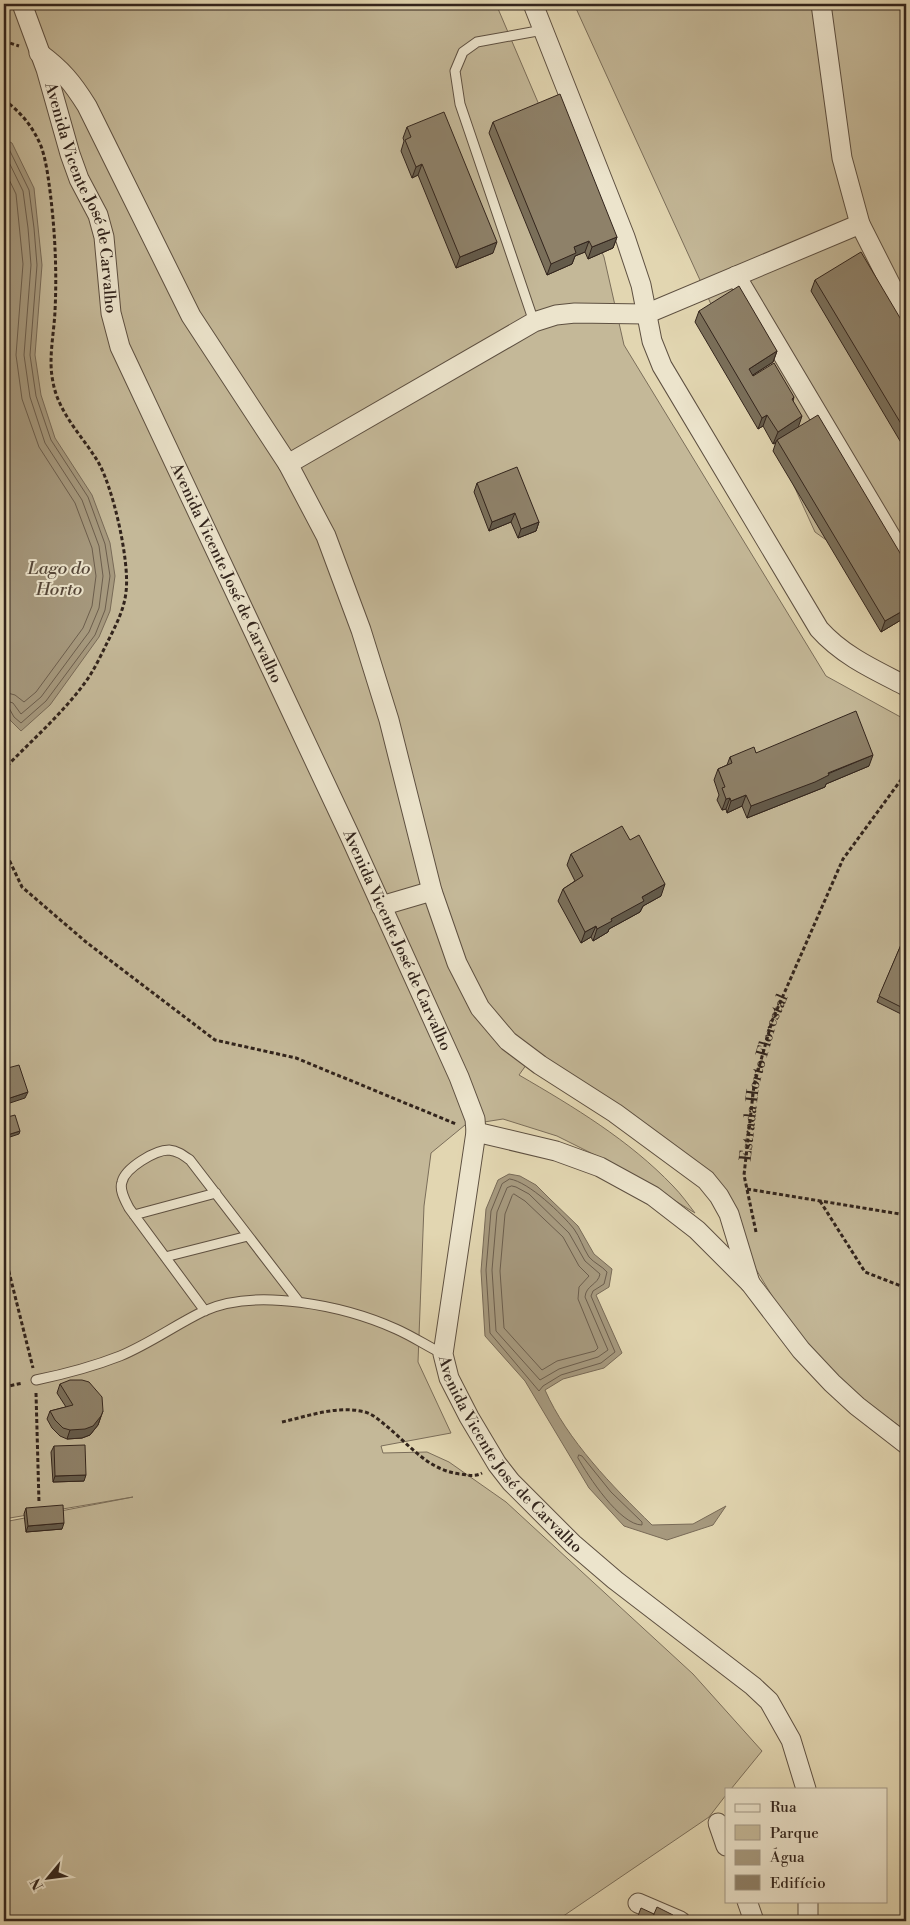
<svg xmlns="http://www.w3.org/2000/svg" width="910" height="1925" font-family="'Libre Bodoni',serif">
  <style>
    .green { fill: #c4b898; stroke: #7b6e5a }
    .water { fill: #a6997e; stroke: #786a57 }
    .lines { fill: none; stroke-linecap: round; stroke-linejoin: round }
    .shore { stroke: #6c5e4d; stroke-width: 1 }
    .lane-casing { stroke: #5e5041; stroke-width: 11 }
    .street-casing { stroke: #5e5041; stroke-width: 21 }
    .path { stroke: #32241c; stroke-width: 3; stroke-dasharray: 4 2.5; stroke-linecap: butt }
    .lane { stroke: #ece4cc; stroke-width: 9 }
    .street { stroke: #ece4cc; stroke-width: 19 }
    .wall { fill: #7a6f5a; stroke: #32241c }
    .shaded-wall { fill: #635a4a; stroke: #32241c }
    .building { fill: #8e8169; stroke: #32241c }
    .labels { text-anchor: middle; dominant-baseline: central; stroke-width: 4; stroke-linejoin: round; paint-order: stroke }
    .street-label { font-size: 16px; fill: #32241c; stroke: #ece4cc }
    .water-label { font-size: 18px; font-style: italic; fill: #554739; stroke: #ece4cc }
  </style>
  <rect width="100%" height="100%" fill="#e2d6b1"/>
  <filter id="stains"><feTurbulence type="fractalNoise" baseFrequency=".004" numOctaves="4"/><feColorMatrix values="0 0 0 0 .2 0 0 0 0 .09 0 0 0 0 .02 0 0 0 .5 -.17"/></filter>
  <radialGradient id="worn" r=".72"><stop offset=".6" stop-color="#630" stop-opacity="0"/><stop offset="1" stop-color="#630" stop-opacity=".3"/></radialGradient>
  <path class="green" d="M4 4H496L604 257 624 345 826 676 906 720V1431L836 1379 786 1319 716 1203 673 1156 534 1054 519 1075C574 1107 629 1140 673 1186 681 1194 688 1204 695 1213L627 1171 557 1136 503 1119 465 1125 431 1153 424 1206 418 1362 451 1433 381 1446 383 1453 427 1452 449 1462 506 1502 693 1674 762 1751 731 1789H726V1795L709 1817 556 1921H4V1522L133 1497 4 1519Z
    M574 4H906V597L815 532Z"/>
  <path class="water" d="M4 139 12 143 34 188 42 265 35 355 41 395 55 438 92 495 110 543 115 576 110 611 99 637 50 705 21 731 10 720 4 707Z
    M509 1174 520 1176 536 1185 550 1199 578 1226 594 1254 612 1269 609 1287 596 1295 622 1353 604 1368 563 1379 545 1390C567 1440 613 1487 652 1525L693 1524 726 1506 713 1525 667 1540 624 1526 589 1488 525 1381 485 1336 481 1271 486 1209 498 1180Z"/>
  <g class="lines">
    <path class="shore" d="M4 144 8 147 29 190 34 228 37 265 30 355 36 396 51 440 88 497 105 544 110 576 105 610 95 635 46 701 21 723 14 717 9 708 4 706
      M4 152 23 191 28 228 31 265 24 355 30 397 45 443 82 500 99 546 103 576 99 608 89 632 41 697 21 714 13 703 4 700
      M4 169 16 194 23 264 16 355 22 399 39 447 75 503 92 548 96 576 92 606 83 628 36 692 24 702 15 695 4 692
      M510 1179C529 1182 562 1214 574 1229 580 1237 583 1248 589 1257 594 1263 602 1266 607 1272L604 1284 593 1291 591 1296 615 1352 601 1363 561 1375 543 1386 539 1391 490 1333 486 1270 491 1211 502 1184Z
      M512 1186 516 1187 529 1194 569 1233 585 1261 600 1274C598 1285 586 1285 585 1297L608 1350 598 1357 559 1369 540 1380 496 1331 492 1270 497 1212 507 1188Z
      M514 1194 525 1201 563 1237 579 1266 589 1276 579 1287 578 1299 598 1348 595 1351 557 1361 542 1370 504 1328 500 1271 505 1214 512 1196Z
      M579 1455 582 1456 611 1492 642 1522V1525C620 1525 588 1476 578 1458Z"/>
    <defs>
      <path id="lane" d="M534 322 460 104 455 71 463 52 477 42 543 30
        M134 1215 216 1193
        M165 1257 248 1236
        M205 1311 129 1208C125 1200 119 1190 122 1182 125 1168 155 1150 169 1150 178 1151 183 1155 190 1160L299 1302
        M36 1380C65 1374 92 1367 120 1356 149 1344 175 1325 204 1311 256 1287 345 1306 396 1329 412 1336 427 1346 443 1354"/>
      <g id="street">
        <path id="s2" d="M22 4 46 69 70 154 79 179 98 215 104 237 111 313 120 347 349 834 459 1077 475 1119 476 1132 443 1354 449 1378 469 1417 497 1464 511 1482 573 1544 615 1580 753 1686 769 1701 791 1740 806 1789"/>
        <path d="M533 4 625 237 641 285 652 341 662 366 819 629C843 656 875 670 906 686"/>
        <path d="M821 4 842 158 860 224 906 315"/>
        <path d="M39 53C62 70 72 82 87 106L191 316 288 464 326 536 361 630 389 720 432 891 457 963 480 1008 508 1041 540 1065 615 1113 706 1180 719 1196 729 1214 750 1283"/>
        <path d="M736 276 906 562"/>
        <path d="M288 464 534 322 556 315 575 313 646 314 860 224"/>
        <path d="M381 906 432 891"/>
        <path d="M476 1132 556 1151 600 1167 653 1196 697 1230 750 1283 801 1350 832 1383 857 1406 906 1444"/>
        <path d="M718 1823 726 1846"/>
        <path d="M747 1901 754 1921"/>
        <path d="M808 1901V1921"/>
        <path d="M638 1903 680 1921"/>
      </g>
    </defs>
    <use href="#lane" class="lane-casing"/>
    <use href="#street" class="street-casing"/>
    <g class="path">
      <path d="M4 41 19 46"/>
      <path d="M4 100C21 112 33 127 41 146 46 160 48 176 50 191 55 231 57 271 55 311 54 334 48 359 53 382 58 412 82 436 97 460 113 486 130 562 126 592 124 610 116 625 108 641 101 655 94 671 84 684 61 715 31 741 4 769"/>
      <path d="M4 849 22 887 86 942 215 1040 296 1058 456 1124"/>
      <path d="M747 1189 906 1215"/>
      <path d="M820 1201 865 1272 906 1288"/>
      <path id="s1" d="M756 1232 744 1175 754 1085 772 1021 843 859 906 773"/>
      <path d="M4 1252 33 1368"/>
      <path d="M4 1387 23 1383"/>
      <path d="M36 1393 39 1503"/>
      <path d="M282 1422C309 1416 337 1405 365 1412 372 1414 378 1419 384 1424 408 1443 427 1470 460 1474 468 1475 475 1477 482 1473"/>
    </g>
    <use href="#lane" class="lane"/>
    <use href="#street" class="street"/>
  </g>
  <path class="wall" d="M493 122 617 237 613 248 588 259 585 252 575 256 572 264 547 275 489 133Z
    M407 127 493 253 456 268 418 175 412 178 401 151 404 141 403 138Z
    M815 280 906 328V451L811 291Z
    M699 311 777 351 773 362 753 375 794 397 793 401 798 427 906 563V617L881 632 773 451 776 442 773 444 763 426 758 429 695 322Z
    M477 483 539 522 536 531 518 538 511 522 489 531 474 492Z
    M756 753 869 766 826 784 825 787 810 793 747 818 742 806 727 813 726 809 722 810 717 800 719 795 714 780 718 769 727 765 730 757Z
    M571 854 661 896 643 906 640 912 609 929 608 932 593 941 591 937 581 943 558 901 563 889 575 881 567 865Z
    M906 933V1012L905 1011 903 1015 877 1002Z
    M60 1384 103 1411 98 1425 90 1435 82 1438 67 1439 60 1436 52 1428 47 1419 50 1411 66 1407 57 1393Z
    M54 1446 84 1481 53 1482 51 1452Z
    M26 1508 62 1529 26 1532 24 1514Z"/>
  <path class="shaded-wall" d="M422 164 418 175 412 178 416 167Z
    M617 237 613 248 588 259 592 247Z
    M589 241 585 252 575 256 572 264 547 275 551 264 574 247Z
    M497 242 493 253 456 268 460 257Z
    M777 351 773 362 745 380 749 369Z
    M767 415 763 426 758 429 762 418Z
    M802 416 798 428 777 440 776 442 773 444 778 432Z
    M515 513 511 522 489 531 492 522Z
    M539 522 536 531 518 538 521 529Z
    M906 609V617L881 632 885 621Z
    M873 755 869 766 826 784 825 787 810 793 747 818 751 806Z
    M746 795 742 806 727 813 731 801Z
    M730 798 726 809 722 810 726 799Z
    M665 884 661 896 643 906 640 912 609 929 608 932 593 941 597 929 642 897Z
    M596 926 591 937 581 943 585 932Z
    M28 1092 25 1098 4 1105V1100Z
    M20 1131 19 1134 4 1139V1136Z
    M101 1416 98 1425 90 1435 82 1438 67 1439 70 1430Z
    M86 1475 84 1481 53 1482 55 1476Z
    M64 1523 62 1529 26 1532 28 1526Z"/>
  <path class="building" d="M560 94 617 237 592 247 589 241 574 247 576 253 551 264 493 122Z
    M444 112 497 242 460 257 422 164 416 167 405 140 411 137 407 127Z
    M861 252 906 328V432L815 280Z
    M739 286 777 351 749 369 753 376 774 363 794 397 792 399 802 416 778 432 767 415 762 418 699 311Z
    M818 415 906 563V609L885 621 777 440Z
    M517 467 539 522 521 529 515 513 492 522 477 483Z
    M856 711 873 755 828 773 829 775 815 782 751 806 746 795 731 801 730 798 726 799 722 788 725 787 718 769 732 763 730 757 754 747 756 753Z
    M622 826 630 840 639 835 665 884 642 897 644 901 611 919 612 921 597 929 596 926 585 932 563 889 583 876 571 854Z
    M906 933V1007L905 1009 879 996Z
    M19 1065 28 1092 4 1100V1069Z
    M15 1115 20 1131 4 1136V1118Z
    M70 1380H82L89 1382 102 1397 103 1411 101 1416 93 1426 85 1429 70 1430 63 1428 55 1420 50 1411 73 1405 60 1384Z
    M4 1399 6 1412 4 1413Z
    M85 1445 86 1475 55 1476 54 1446Z
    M63 1505 64 1523 28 1526 26 1508Z
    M657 1907 673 1915 670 1921H651Z
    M641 1908 654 1914 651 1921H636Z"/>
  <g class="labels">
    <g class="street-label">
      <text stroke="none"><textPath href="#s2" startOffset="204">Avenida Vicente José de Carvalho</textPath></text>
      <text stroke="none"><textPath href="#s2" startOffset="609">Avenida Vicente José de Carvalho</textPath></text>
      <text stroke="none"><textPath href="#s2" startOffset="1014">Avenida Vicente José de Carvalho</textPath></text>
      <text stroke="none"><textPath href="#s1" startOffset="158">Estrada Horto Florestal</textPath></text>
      <text stroke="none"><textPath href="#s2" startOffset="1569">Avenida Vicente José de Carvalho</textPath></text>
    </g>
    <g class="water-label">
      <text x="59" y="568">Lago do<tspan x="59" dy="21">Horto</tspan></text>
    </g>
  </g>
  <rect width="910" height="1925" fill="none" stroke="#e2d6b1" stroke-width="20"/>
  <rect x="5" y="5" width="900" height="1915" fill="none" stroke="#32241c" stroke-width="2.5"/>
  <rect x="10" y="10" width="890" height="1905" fill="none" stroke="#32241c"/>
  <rect x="725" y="1788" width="162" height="115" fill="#ece4cc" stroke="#a29786"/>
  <rect x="735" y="1804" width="25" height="8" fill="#ece4cc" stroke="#a29786"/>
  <text x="770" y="1812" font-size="15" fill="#32241c">Rua</text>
  <rect x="735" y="1825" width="25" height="15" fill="#c4b898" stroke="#a29786"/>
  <text x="770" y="1838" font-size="15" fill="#32241c">Parque</text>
  <rect x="735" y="1850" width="25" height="15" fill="#a6997e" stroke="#a29786"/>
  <text x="770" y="1862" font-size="15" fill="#32241c">Água</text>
  <rect x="735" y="1875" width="25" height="15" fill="#8e8169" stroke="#a29786"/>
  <text x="770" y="1888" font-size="15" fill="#32241c">Edifício</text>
  <g transform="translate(48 1878) rotate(241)" stroke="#ece4cc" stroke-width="4" paint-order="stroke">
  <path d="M0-4L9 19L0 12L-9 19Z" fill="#32241c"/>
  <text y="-8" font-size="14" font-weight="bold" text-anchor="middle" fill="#32241c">N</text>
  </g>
  <rect width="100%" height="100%" filter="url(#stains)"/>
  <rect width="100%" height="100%" fill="url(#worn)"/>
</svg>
